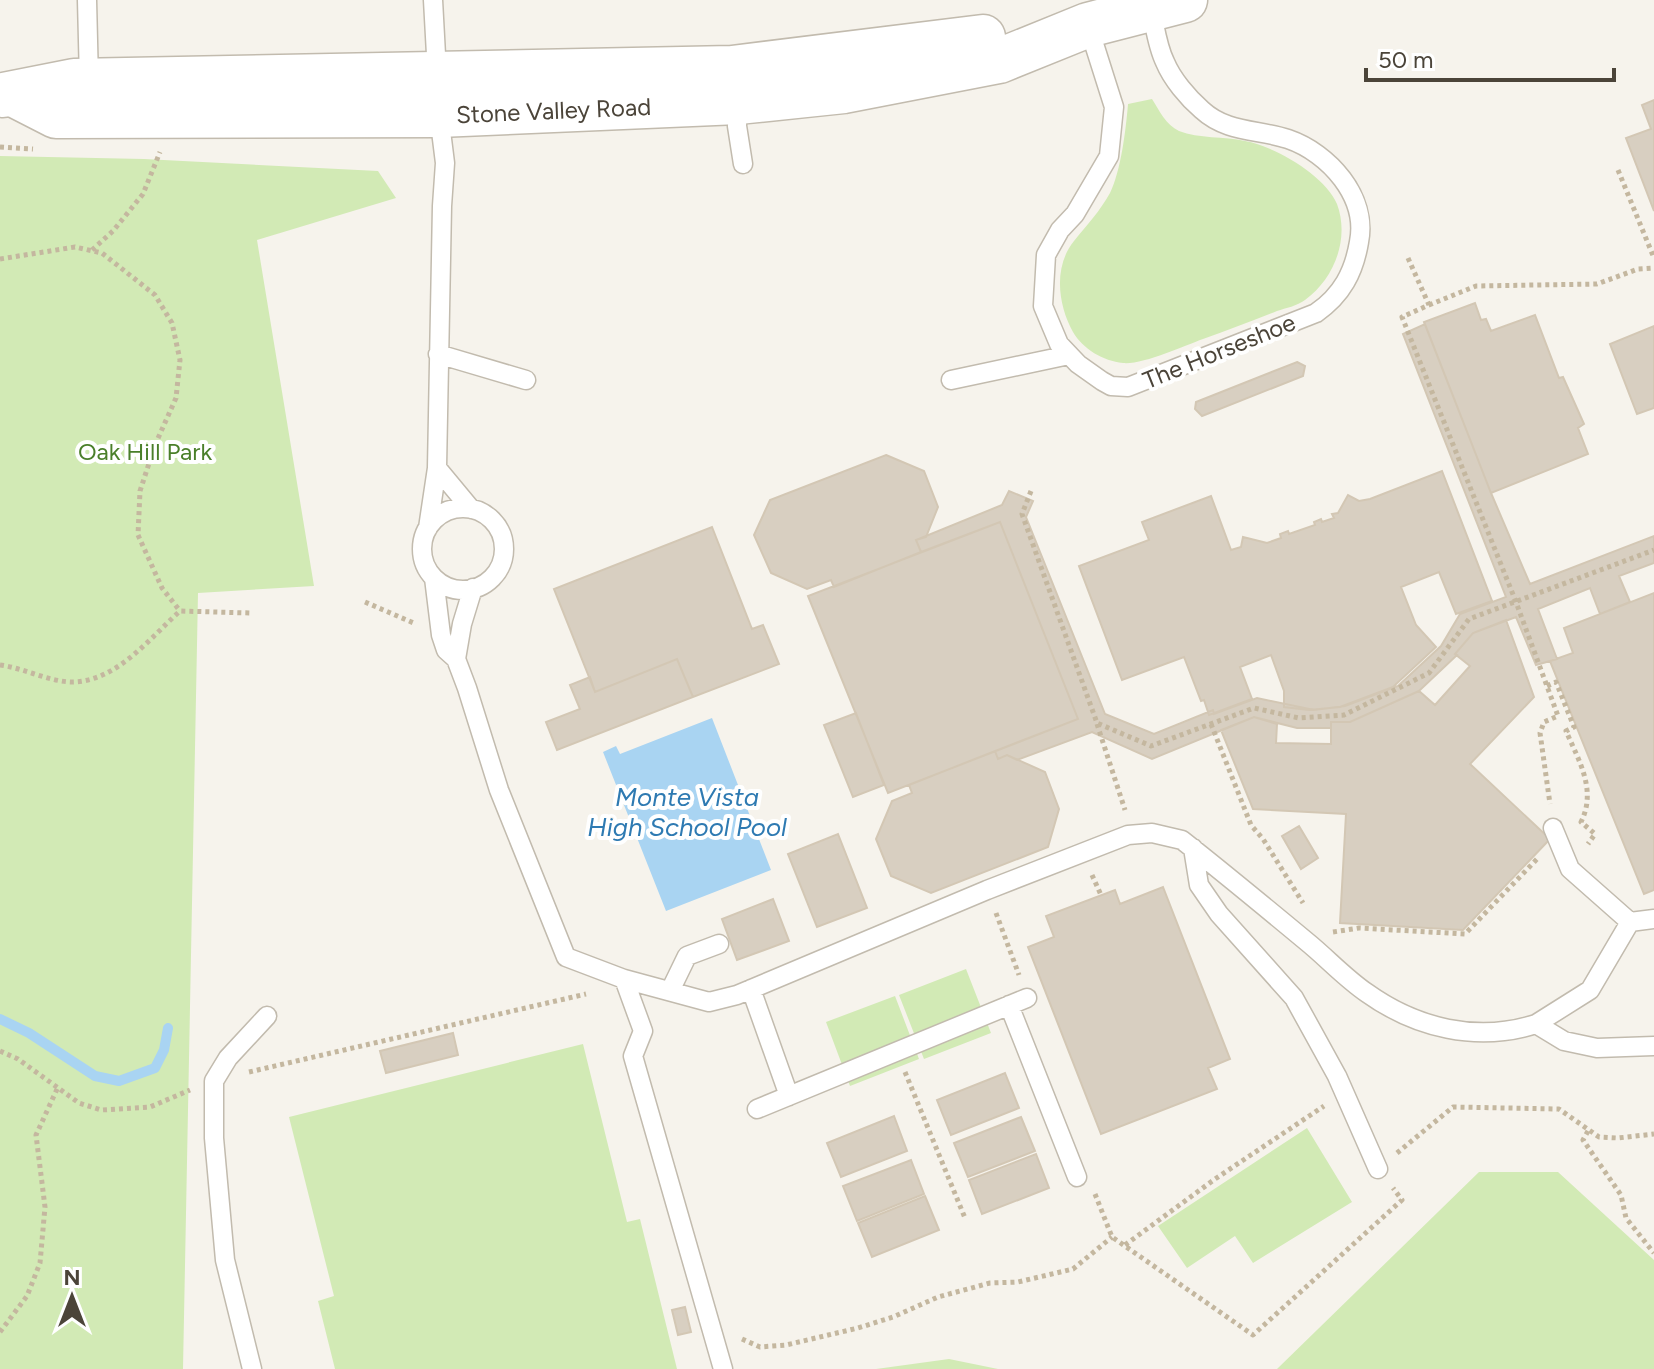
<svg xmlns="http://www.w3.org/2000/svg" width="1654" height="1369" font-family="Figtree,sans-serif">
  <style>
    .green { fill: #d2eab5 }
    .water { fill: #a9d4f2 }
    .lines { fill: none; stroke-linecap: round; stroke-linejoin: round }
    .stream { stroke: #a9d4f2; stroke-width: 10 }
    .building { fill: #d8cfc1; stroke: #d3c7b4; stroke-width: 2 }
    .service-casing { stroke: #c2bbae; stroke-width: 21 }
    .tertiary-casing { stroke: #c2bbae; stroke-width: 47 }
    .path { stroke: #c4b79f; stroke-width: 5; stroke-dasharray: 4 4; stroke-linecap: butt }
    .service { stroke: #fff; stroke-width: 18 }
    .tertiary { stroke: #fff; stroke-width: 44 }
    .labels { text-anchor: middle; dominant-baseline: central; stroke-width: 8; stroke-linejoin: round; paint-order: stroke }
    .street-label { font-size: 24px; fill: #4b4439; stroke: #fff }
    .park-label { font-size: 24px; fill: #4a7f2a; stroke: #fff }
    .water-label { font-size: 26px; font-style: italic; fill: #2e7ab2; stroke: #fff }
  </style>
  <rect width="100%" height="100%" fill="#f6f3ec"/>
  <path class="green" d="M1152 99C1159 110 1166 125 1179 131 1199 139 1224 136 1245 141 1274 146 1325 175 1337 204 1350 239 1334 279 1305 300 1297 306 1286 308 1277 311 1252 321 1228 330 1203 339 1184 346 1142 365 1123 363 1103 361 1083 349 1073 332 1058 305 1053 267 1074 241 1087 225 1100 211 1110 193 1121 171 1126 129 1128 104Z
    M0 156 144 159 378 171 396 198 257 240 314 586 198 593 183 1369H0Z
    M966 969 991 1033 924 1059 899 995Z
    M895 996 919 1059 850 1086 826 1022Z
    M583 1044 627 1222 640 1219 677 1369H335L318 1301 334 1296 289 1117Z
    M1307 1128 1352 1202 1253 1263 1235 1236 1187 1268 1158 1226Z
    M1479 1172H1558L1654 1260V1369H1277Z
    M949 1359 998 1369H876Z"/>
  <path class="water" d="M712 718 771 870 666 911 603 752 616 746 620 754Z"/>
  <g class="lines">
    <path class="stream" d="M0 1019 29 1033 95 1076 119 1081 155 1068 164 1050 168 1028"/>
  </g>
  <path class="building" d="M1654 100V211L1626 138 1651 129 1642 105Z
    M1475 303 1481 320 1486 319 1491 331 1535 315 1559 378 1563 377 1584 424 1578 428 1588 454 1491 493 1424 322Z
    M1425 324 1491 493 1530 584 1654 536V563L1619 576 1630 602 1600 614 1590 588 1538 609 1557 659 1536 665 1516 617 1473 633 1455 654 1457 655 1419 691 1350 722H1331V728H1297L1254 717 1152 759 1092 732 1017 760 1007 755 998 759 995 751 1078 719 1000 522 921 552 916 540 1002 505 1009 491 1033 501 1026 517 1105 714 1154 734 1213 710 1214 714 1257 698 1314 710 1345 706 1398 686 1441 646 1460 614 1506 597 1403 334Z
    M1654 326V408L1637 414 1610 344Z
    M1297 362 1305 366 1303 376 1202 416 1195 409 1196 402Z
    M886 455 924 471 938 507 926 537 916 540 921 552 834 587 831 580 807 589 771 573 754 535 770 500Z
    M1442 471 1492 601 1456 614 1439 572 1401 587 1416 625 1436 647 1393 687 1340 707 1309 710 1284 707V691L1271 655 1240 667 1252 699 1209 715 1204 700 1201 701 1184 657 1122 680 1079 566 1149 540 1142 522 1211 496 1231 550 1241 547 1243 537 1267 543 1281 538 1280 534 1288 531 1289 534 1315 525 1314 522 1321 519 1322 522 1334 518 1332 514 1338 513 1348 495 1359 501 1370 499Z
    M1000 522 1078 719 888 793 808 596Z
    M712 527 752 629 763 625 779 664 693 697 677 659 595 692 554 589Z
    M1654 593V890L1644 894 1550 661 1573 653 1564 628Z
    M1506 620 1534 697 1470 764 1550 839 1463 930 1340 923 1346 814 1253 809 1221 730 1254 717 1277 724 1276 743 1331 744V722H1350L1419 691 1435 705 1470 666 1455 654 1473 633Z
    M677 659 693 697 557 750 546 722 580 709 570 685 590 677 595 692Z
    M856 713 884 785 853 797 824 725Z
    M995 751 998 759 1007 755 1045 772 1059 809 1048 847 931 893 891 876 876 839 892 801 912 793 909 785Z
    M1299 826 1318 858 1301 869 1282 836Z
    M838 834 867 908 817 927 788 854Z
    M1163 887 1230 1059 1208 1068 1217 1089 1101 1134 1028 947 1054 937 1046 916 1115 890 1120 904Z
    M773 899 789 941 737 960 722 919Z
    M453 1033 458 1055 386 1073 380 1051Z
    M1005 1073 1019 1108 951 1135 937 1100Z
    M894 1116 907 1151 841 1177 827 1143Z
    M1021 1117 1035 1151 968 1177 954 1143Z
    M1036 1154 1049 1188 982 1214 969 1180Z
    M911 1160 924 1194 857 1221 843 1186Z
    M925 1196 939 1230 872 1257 858 1223Z
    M685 1307 691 1332 678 1335 672 1310Z"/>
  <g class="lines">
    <defs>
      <path id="service" d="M87 0 89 81
        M433 0 437 73
        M1088 25 1114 107 1109 156 1075 214 1060 230 1046 255 1043 306 1059 344 1078 364 1102 381 1111 386 1128 387 1316 313C1342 295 1354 272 1359 242 1368 197 1329 153 1288 139 1258 129 1227 133 1202 110 1188 98 1172 79 1165 62 1157 46 1155 26 1151 9
        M738 102 737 126 743 164
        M438 354 526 380
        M951 380 1069 355
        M437 468 471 509
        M422 549a41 41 0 1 1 82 0a41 41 0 1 1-82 0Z
        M428 528 437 468 442 206 445 163 439 115
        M434 578 441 635 446 650 456 659 467 688 499 790 566 957 624 979 709 1002 737 995 987 890 1128 835 1152 833 1182 840C1224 873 1265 907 1306 941 1327 958 1345 978 1367 993 1416 1028 1477 1043 1536 1024L1564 1041 1597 1048 1654 1046
        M456 659 462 624 473 588
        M1553 828 1570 869 1630 922 1654 919
        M1193 848 1199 885 1219 914 1294 998 1337 1076 1378 1169
        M624 979 643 1031 633 1056 723 1369
        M751 989 789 1096
        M670 991 687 956 719 944
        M1009 1005 1077 1177
        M1536 1024 1590 990 1630 922
        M757 1109 1027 998
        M252 1369 225 1260 214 1138V1081L228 1058 267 1016"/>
      <g id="tertiary">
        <path id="s1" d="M13 94 56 116 439 115 738 102 844 91 999 61 1088 25 1185 0"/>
        <path d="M3 95 74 81 732 68 983 37"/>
      </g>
    </defs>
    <use href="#service" class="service-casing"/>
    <use href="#tertiary" class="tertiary-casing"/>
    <path class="path" d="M0 147 33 149
      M1618 170 1654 258
      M92 250 113 231 143 194 160 152
      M1408 258 1429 305 1402 317 1516 602 1558 716 1544 722 1540 733 1550 804
      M0 259 75 247 102 253 155 295 172 323 180 360 176 398 155 445 140 491 138 535 162 588 180 611
      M1429 305 1476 286 1597 284 1638 269 1654 268
      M1031 491 1022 514 1097 723 1151 746 1254 708 1299 718 1344 715 1429 673 1469 619 1654 550
      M365 602 416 624
      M0 665C24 668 49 682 73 682 117 681 150 638 180 611L250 613
      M1547 686 1556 682 1574 727 1566 731C1579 761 1597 790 1581 822L1595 834 1588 844
      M1097 724 1125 810
      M1211 724 1251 825 1263 839 1303 903
      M1092 875 1101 895
      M996 913 1019 975
      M1333 932 1359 928 1465 934 1538 858
      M0 1051 18 1059 79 1103 101 1110 150 1107 190 1090
      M249 1072 586 994
      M905 1072 965 1218
      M1588 1131 1583 1140 1621 1195 1626 1218 1654 1253
      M1397 1153 1453 1107 1559 1109 1599 1137 1618 1138 1654 1134
      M1095 1194 1112 1237 1253 1335 1402 1200 1393 1188
      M1125 1245 1215 1179 1324 1106
      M0 1332 27 1296 40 1263 45 1207 36 1135 58 1087
      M742 1339 760 1347 786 1345 858 1328 893 1317 938 1297 990 1283 1018 1282 1073 1269 1112 1237"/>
    <use href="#service" class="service"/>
    <use href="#tertiary" class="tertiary"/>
  </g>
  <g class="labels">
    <g class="street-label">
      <text stroke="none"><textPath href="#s1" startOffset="546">Stone Valley Road</textPath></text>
      <text transform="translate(1219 351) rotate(-22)">The Horseshoe</text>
    </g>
    <g class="park-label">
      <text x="145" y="451">Oak Hill Park</text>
    </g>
    <g class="water-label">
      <text x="687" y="797">Monte Vista<tspan x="687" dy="30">High School Pool</tspan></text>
    </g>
  </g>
  <g transform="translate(72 1297)" stroke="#ffffff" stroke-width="6" paint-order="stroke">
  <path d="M0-6L14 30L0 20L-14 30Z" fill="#4b4439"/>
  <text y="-12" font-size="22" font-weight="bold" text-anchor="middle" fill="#4b4439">N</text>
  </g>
  <path d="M1366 68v12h248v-12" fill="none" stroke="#4b4439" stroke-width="4"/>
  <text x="1378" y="68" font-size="24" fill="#4b4439" stroke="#ffffff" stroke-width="6" paint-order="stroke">50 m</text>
</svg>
